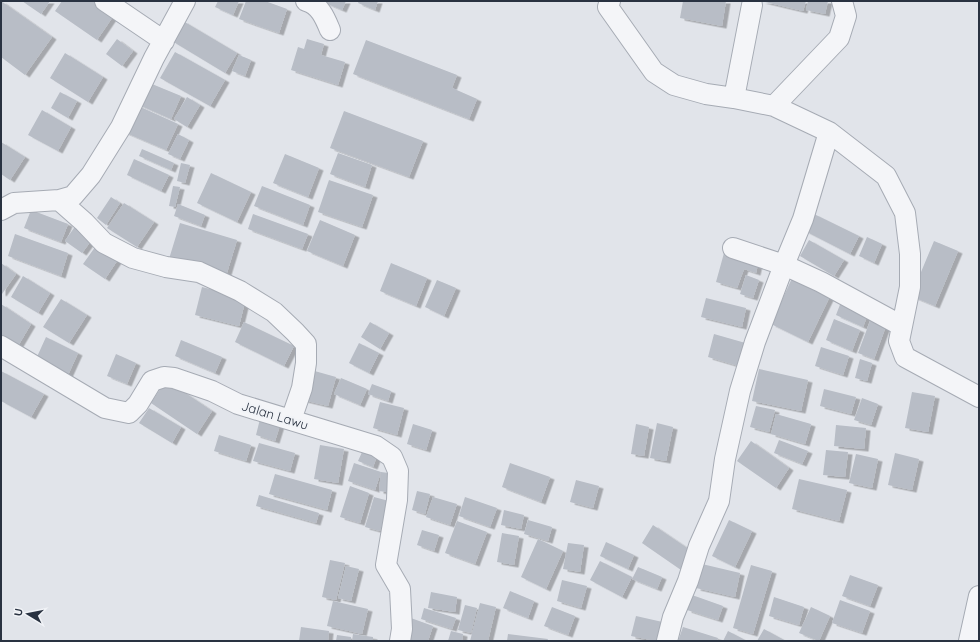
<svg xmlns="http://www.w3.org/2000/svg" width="980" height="642" font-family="Quicksand,sans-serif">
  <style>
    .building { fill: #b8bdc6; filter: url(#shadow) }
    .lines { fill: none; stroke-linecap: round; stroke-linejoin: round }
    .minor-casing { stroke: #a6abb4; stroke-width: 22 }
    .minor { stroke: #f4f5f8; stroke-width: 20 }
    .labels { text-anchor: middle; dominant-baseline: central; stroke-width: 4; stroke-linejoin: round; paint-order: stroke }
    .street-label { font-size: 13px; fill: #293241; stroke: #f1f3f7 }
  </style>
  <defs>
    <filter id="shadow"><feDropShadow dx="4.5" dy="2.5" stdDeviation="0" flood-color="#0004"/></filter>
  </defs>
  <rect width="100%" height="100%" fill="#e1e4ea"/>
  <path class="building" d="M1 1 52 37 25 75 1 57Z
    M22 1H50L41 14Z
    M62 1H94L114 15 97 40 55 11Z
    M218 1H239L233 15 215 7Z
    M246 1H265L287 9 279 33 239 19Z
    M321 1H346L342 10Z
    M359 1H378L375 10 358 3Z
    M683 1H726L722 26 680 18Z
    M761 1H806L803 11Z
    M808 1H828L825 14 806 10Z
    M183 21 237 53 225 73 172 41Z
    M117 39 133 51 122 66 106 54Z
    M307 39 324 44 321 55 345 62 338 85 291 70 298 47 304 49Z
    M366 40 457 75 452 88 477 99 469 119 353 74Z
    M175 52 225 80 210 106 160 78Z
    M65 53 103 77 88 102 50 78Z
    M239 55 251 60 245 76 232 71Z
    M147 82 181 96 171 119 137 104Z
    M60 92 77 101 68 118 51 108Z
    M187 97 200 105 187 127 174 119Z
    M136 105 178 124 166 150 124 132Z
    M42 110 71 127 58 151 28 135Z
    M344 111 423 141 409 177 330 148Z
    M178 134 189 140 180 159 168 154Z
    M1 142 25 157 10 180 1 174Z
    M142 149 174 163 171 170 139 156Z
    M338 153 372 165 365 187 330 174Z
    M285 154 319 168 308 197 273 183Z
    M134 159 169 175 161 191 127 175Z
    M181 163 190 165 185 183 177 181Z
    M211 173 251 192 237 222 197 203Z
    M329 180 373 195 362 227 318 212Z
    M173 186 180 187 175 207 169 206Z
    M262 186 310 205 303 225 254 206Z
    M111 197 120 203 106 225 97 218Z
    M124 203 154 222 137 247 107 228Z
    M178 204 205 215 201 226 174 216Z
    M31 210 68 224 61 242 24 228Z
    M253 214 308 234 302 249 248 229Z
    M814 214 859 236 850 254 805 231Z
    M320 220 355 235 343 266 307 251Z
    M180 223 237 240 226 276 169 259Z
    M76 225 93 238 82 253 65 241Z
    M15 234 68 253 61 276 8 256Z
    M867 237 882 244 874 263 859 256Z
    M809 240 844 260 834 276 800 256Z
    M934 241 958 251 935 306 911 296Z
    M98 243 119 258 105 279 83 264Z
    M724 253 758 264 756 273 744 269 737 288 716 282Z
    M1 263 16 274 2 294 1 293Z
    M391 263 427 278 416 306 380 291Z
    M746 275 759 280 753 298 740 294Z
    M23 276 50 293 38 313 11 297Z
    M793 276 831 294 808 342 771 324Z
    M437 280 456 288 444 316 425 307Z
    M202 287 246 298 239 326 195 315Z
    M706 298 746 308 742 327 701 317Z
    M61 299 87 315 69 343 43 327Z
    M841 302 868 314 863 327 836 315Z
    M1 304 31 324 18 346 1 335Z
    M834 319 860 330 852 351 826 340Z
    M870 321 886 326 874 359 858 353Z
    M244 322 294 346 284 366 235 342Z
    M370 322 389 333 380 349 361 337Z
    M714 334 749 344 742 367 708 357Z
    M46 337 78 353 68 375 36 359Z
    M181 340 222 357 215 373 175 356Z
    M359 343 379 353 369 373 349 363Z
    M821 347 849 356 843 375 815 366Z
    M116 354 136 363 127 384 107 376Z
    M860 359 872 363 867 381 855 378Z
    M759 369 808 380 801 411 752 401Z
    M311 370 336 377 328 406 303 400Z
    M1 371 44 394 31 417 1 401Z
    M341 378 367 389 360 405 334 394Z
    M166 380 212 411 197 434 151 403Z
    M372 384 391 391 388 401 368 394Z
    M824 389 856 397 851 414 820 406Z
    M912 392 935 396 928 432 905 428Z
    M862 398 878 404 871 425 854 420Z
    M380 402 404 408 397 435 373 428Z
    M756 406 775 410 769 432 750 427Z
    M149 408 181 427 172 443 139 423Z
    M776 414 811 424 805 444 771 434Z
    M260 419 280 425 275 441 256 435Z
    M657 423 673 427 666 461 650 458Z
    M413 424 432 430 426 450 407 444Z
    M636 424 649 427 644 456 631 454Z
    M836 425 866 428 864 449 834 446Z
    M219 435 251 445 246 461 214 451Z
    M779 440 808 451 802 464 774 453Z
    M751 441 789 468 776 488 737 461Z
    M259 443 295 453 290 471 253 461Z
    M320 445 344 449 338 483 314 479Z
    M363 450 377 456 373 467 358 461Z
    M826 450 848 452 845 477 823 475Z
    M895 453 919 459 912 490 888 485Z
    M856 454 878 459 872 488 849 483Z
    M354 463 381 472 375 490 348 481Z
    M510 463 550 477 541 502 502 487Z
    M381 472 396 474 393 493 379 491Z
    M275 474 332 490 327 510 269 494Z
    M799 479 847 490 839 521 792 509Z
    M576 480 599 486 593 508 570 502Z
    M350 486 369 493 360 523 340 517Z
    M417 491 430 494 425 514 412 510Z
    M259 495 319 513 316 523 256 506Z
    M374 497 389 501 380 531 365 527Z
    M433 497 457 504 450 525 426 517Z
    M465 497 497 508 490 527 459 516Z
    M504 510 524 515 521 529 501 525Z
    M528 520 552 527 548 541 524 534Z
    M729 520 752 531 735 567 712 556Z
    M457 521 487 532 475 564 445 553Z
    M653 525 696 554 684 572 642 543Z
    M422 530 439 535 434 551 417 545Z
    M502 533 519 536 514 565 497 562Z
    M538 539 563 551 546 589 521 577Z
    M606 542 634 555 628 569 600 556Z
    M568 543 584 545 580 572 563 569Z
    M330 560 345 563 336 600 322 597Z
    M600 561 632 577 622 597 590 580Z
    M702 564 740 573 735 597 696 588Z
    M751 565 772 571 753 634 733 628Z
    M346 566 359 569 351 601 338 598Z
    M638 567 662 577 657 589 632 579Z
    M850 575 878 585 870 606 842 596Z
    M562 580 587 586 581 608 557 601Z
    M510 591 534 601 528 618 503 608Z
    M431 592 457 597 455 612 428 608Z
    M692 595 723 606 718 620 687 610Z
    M774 597 804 607 799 625 769 616Z
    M840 600 870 611 862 633 832 623Z
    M333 601 368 609 362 634 327 626Z
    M480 603 496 607 488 641H470Z
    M465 605 477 608 471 633 458 630Z
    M552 607 575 616 568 635 544 626Z
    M811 607 830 616 819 641 799 633Z
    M424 608 456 618 452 629 421 619Z
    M636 616 667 623 663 641H656L631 636Z
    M408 617 433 626 428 641H404Z
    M301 627 329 631 328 641H299Z
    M683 627 718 638 717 641H678Z
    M764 629 786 641H757Z
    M451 631 463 634 462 641H448Z
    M728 631 747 641H723Z
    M353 634 373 637V641H352Z
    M508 634 548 639 547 641H507Z
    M337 635 351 637V641H336Z"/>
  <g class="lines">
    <defs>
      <path id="minor" d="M105 1 164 41
        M306 1C320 5 325 18 330 30
        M610 1 608 7 654 72 674 85 706 94 734 98 774 106 829 132 886 176 905 213 910 254V287L899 341 905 357 979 397
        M734 98 752 5
        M774 106 839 38 846 16 842 1
        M59 200 84 222 104 243 133 258 166 267 199 272 240 291 274 312 295 332 306 344V363L302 388 291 420
        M1 210 14 203 59 200 73 196 91 175 121 127 154 58 185 1
        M733 248 784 265 821 282 902 326
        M1 346 105 408 129 413 138 404 152 381 164 377 174 378 212 391 238 404 376 446 392 457 398 471 397 500 386 565 400 589 402 629 400 641
        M667 641 673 617 688 581 699 546 719 501 725 459 740 391 755 342 784 265 803 219 829 132
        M969 641 979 596"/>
    </defs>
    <use href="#minor" class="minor-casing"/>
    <use href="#minor" class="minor"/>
  </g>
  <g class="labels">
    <g class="street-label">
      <text transform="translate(275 415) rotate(17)">Jalan Lawu</text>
    </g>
  </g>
  <rect width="980" height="642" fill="none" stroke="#293241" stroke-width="4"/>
  <g transform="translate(28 614) rotate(280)" stroke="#f1f3f7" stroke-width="3" paint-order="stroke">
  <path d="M0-3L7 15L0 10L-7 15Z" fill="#293241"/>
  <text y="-6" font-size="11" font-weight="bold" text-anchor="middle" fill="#293241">U</text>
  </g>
</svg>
